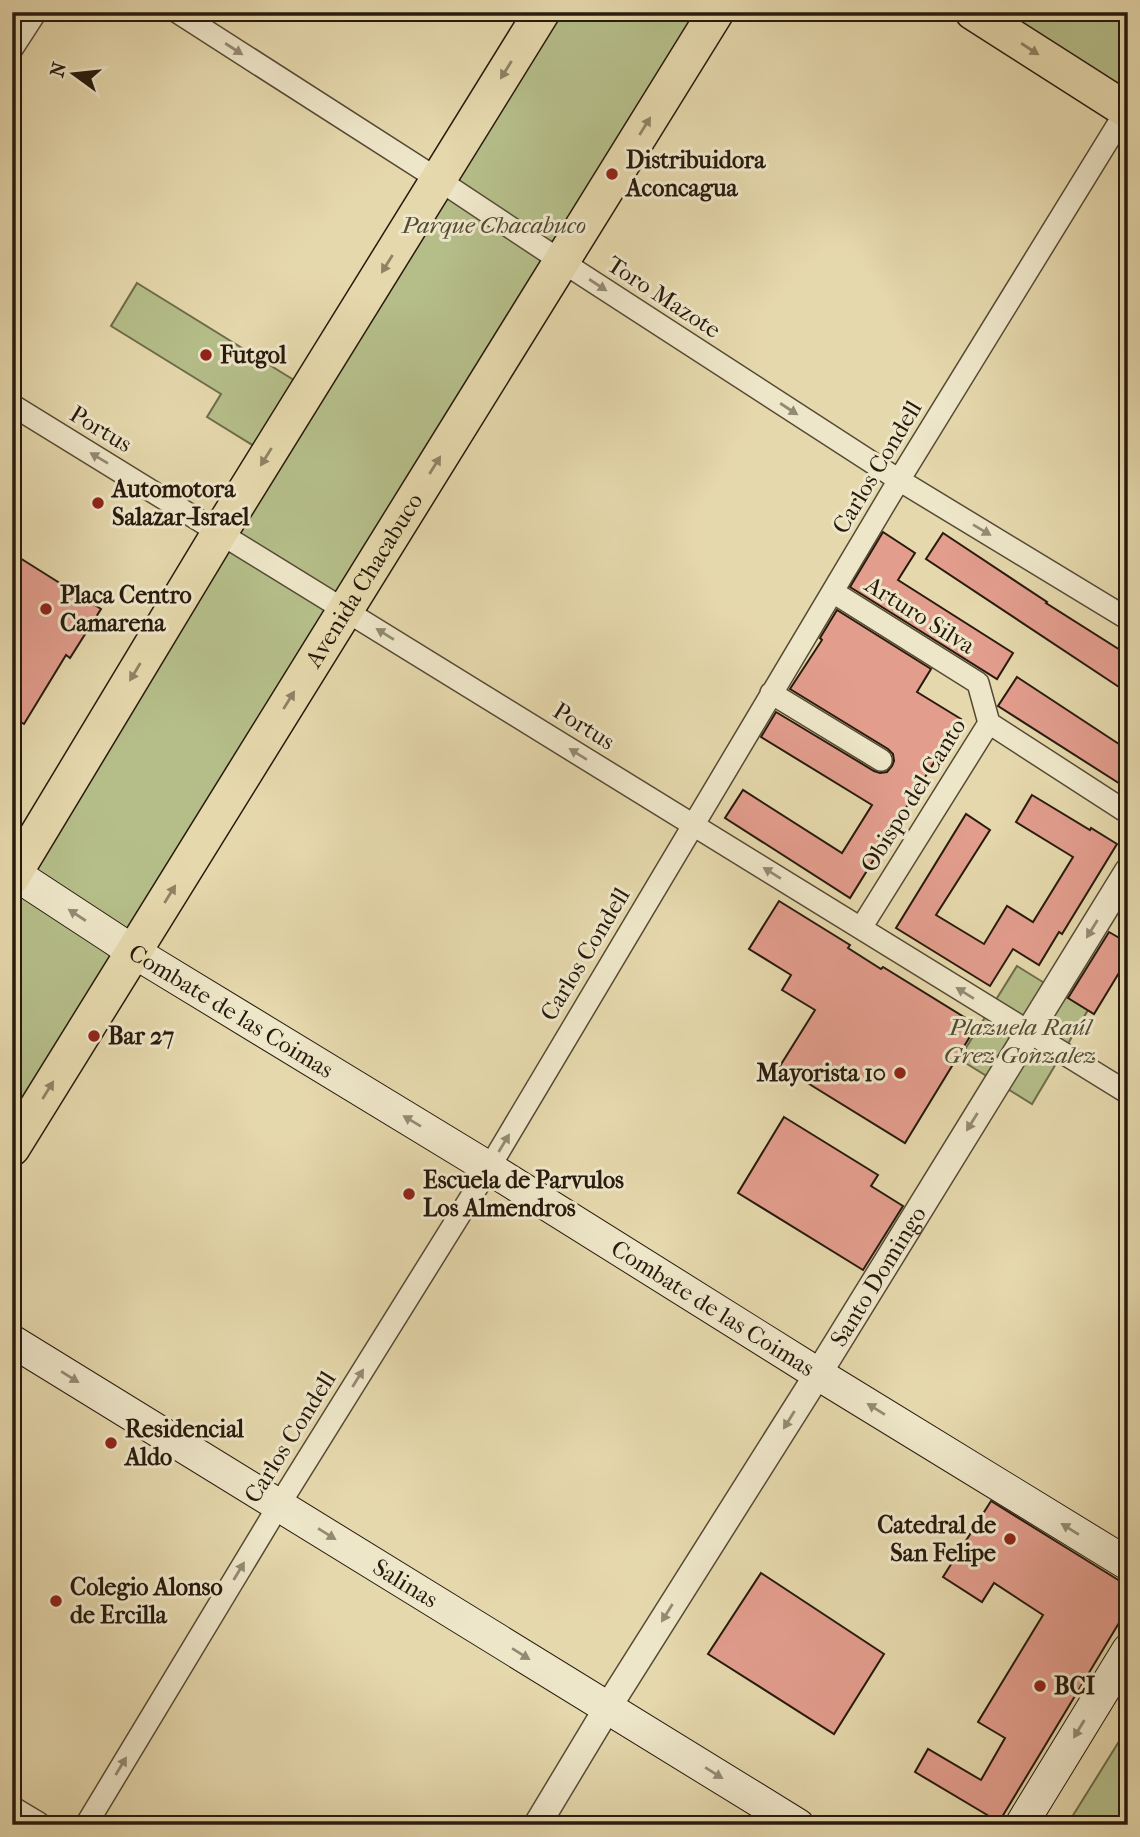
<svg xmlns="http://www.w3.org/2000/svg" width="1140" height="1837" font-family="'IM FELL French Canon',serif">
<rect width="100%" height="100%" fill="#e5d8ac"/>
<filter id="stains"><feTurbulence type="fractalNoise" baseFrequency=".00286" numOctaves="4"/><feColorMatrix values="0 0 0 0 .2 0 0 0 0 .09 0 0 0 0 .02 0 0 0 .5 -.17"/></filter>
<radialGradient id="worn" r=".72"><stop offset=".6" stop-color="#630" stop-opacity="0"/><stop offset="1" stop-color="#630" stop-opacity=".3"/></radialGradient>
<path fill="#b5be89" stroke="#6e6c4b" stroke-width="2" d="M 555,12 L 702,12 L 12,1117 L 12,904 L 176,629 Z
M 1002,12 L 1128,12 L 1128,94 Z
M 137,283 L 302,385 L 262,451 L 207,417 L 221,394 L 111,326 Z
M 1017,966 L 1088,1010 L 1032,1104 L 959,1059 Z
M 1128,1727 L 1128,1825 L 1067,1825 Z"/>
<path fill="#e39d8d" stroke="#271a0d" stroke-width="2" d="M 883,532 L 915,553 L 898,580 L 1013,653 L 997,679 L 850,587 Z
M 943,533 L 1047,602 L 1046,603 L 1128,655 L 1128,693 L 926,559 Z
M 12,553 L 101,609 L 70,658 L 66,655 L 24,724 L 12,717 Z
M 837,610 L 931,669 L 917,692 L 961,719 L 850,898 L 725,818 L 743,790 L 842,853 L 872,805 L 761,737 L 776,712 L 874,771 L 880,773 L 887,772 L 892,766 L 894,761 L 893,754 L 888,749 L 790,689 L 822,640 L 820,638 Z
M 1017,677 L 1128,750 L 1128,789 L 998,706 Z
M 1032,795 L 1090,830 L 1091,828 L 1117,844 L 1062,934 L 1059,932 L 1039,965 L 1013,949 L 990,986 L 896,928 L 966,814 L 990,830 L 936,915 L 984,944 L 1007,906 L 1033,922 L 1073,857 L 1016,822 Z
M 779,901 L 850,945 L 848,948 L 881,969 L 883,967 L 977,1025 L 905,1143 L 780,1066 L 815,1010 L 782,990 L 791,975 L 749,949 Z
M 1109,932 L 1128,943 L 1128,958 L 1094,1014 L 1068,998 Z
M 784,1117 L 878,1175 L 871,1186 L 903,1206 L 863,1270 L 738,1193 Z
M 991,1501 L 1128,1586 L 1128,1608 L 999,1822 L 915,1772 L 928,1749 L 981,1780 L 1005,1738 L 978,1722 L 1043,1615 L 994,1583 L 982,1602 L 943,1577 Z
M 761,1573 L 884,1654 L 834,1734 L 708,1654 Z"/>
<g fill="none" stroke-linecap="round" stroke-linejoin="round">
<g stroke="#564a35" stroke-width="24">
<path id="minor" d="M 177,12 L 439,180 L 561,261 L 899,480 L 1128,619
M 12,49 L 36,12
M 12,405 L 1128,1093
M 833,592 L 978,683 L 989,723
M 771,693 L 881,760
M 861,928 L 989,723 L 1128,813
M 86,1825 L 279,1505 L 489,1168 L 899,480 L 1128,108"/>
</g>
<g stroke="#564a35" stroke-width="29">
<g id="tertiary">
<path d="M 12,1810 L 37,1825"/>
<path id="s1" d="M 537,1825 L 608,1707 L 818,1374 L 1128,871"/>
</g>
</g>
<g stroke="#271a0d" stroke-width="34">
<g id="secondary">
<path id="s2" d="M 15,874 L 134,952 L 489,1168 L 818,1374 L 1128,1564"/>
<path id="s3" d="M 12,1341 L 798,1825"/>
<path d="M 1021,1825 L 1128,1650"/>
</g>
</g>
<g stroke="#271a0d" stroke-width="38">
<g id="primary">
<path d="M 973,12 L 1128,111"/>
<path d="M 12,877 L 220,532 L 542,12"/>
<path id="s4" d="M 12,1148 L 716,12"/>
</g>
</g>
<use href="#minor" stroke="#eee6c9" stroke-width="21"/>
<use href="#tertiary" stroke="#eee6c9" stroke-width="26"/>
<use href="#secondary" stroke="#eee6c9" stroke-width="32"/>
<use href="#primary" stroke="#e5d8ac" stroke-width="35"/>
</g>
<defs><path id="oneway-solid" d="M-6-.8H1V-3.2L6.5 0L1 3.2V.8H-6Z" transform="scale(1.75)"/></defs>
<g fill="#948a74">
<use href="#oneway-solid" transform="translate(234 49) rotate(33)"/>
<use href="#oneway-solid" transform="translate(598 285) rotate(33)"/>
<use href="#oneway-solid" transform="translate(789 409) rotate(33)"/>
<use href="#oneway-solid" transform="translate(99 458) rotate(-149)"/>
<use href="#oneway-solid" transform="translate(982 530) rotate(31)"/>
<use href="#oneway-solid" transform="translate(385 634) rotate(-148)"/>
<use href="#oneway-solid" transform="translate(578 754) rotate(-148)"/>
<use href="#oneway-solid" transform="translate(772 873) rotate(-148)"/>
<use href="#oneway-solid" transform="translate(77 915) rotate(-147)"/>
<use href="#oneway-solid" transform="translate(1092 929) rotate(122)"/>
<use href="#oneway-solid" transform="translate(965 993) rotate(-148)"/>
<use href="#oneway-solid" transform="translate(412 1121) rotate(-149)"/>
<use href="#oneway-solid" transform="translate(972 1122) rotate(122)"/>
<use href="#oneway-solid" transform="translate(504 1143) rotate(-59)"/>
<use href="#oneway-solid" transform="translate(70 1377) rotate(32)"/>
<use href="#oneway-solid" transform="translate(358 1378) rotate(-58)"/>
<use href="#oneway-solid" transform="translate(876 1409) rotate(-148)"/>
<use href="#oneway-solid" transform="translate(789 1420) rotate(122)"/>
<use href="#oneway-solid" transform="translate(1070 1529) rotate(-148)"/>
<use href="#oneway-solid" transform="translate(327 1534) rotate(32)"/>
<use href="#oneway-solid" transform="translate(239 1571) rotate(-59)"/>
<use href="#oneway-solid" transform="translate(667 1613) rotate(122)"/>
<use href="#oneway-solid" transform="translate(521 1654) rotate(32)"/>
<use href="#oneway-solid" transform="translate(1079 1729) rotate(121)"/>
<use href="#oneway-solid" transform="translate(121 1766) rotate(-59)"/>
<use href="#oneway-solid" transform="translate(714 1773) rotate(32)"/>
</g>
<g fill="#908264">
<use href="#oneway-solid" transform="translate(1030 49) rotate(33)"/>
<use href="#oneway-solid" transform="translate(506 70) rotate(122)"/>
<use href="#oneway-solid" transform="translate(645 126) rotate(-58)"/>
<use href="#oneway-solid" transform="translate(387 264) rotate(122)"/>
<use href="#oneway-solid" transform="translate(266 457) rotate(122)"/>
<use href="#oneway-solid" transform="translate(435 465) rotate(-58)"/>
<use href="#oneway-solid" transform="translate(135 672) rotate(121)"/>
<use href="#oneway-solid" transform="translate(289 700) rotate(-58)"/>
<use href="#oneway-solid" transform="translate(170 894) rotate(-58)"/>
<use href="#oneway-solid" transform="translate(48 1090) rotate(-58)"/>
</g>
<g fill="#8f2418" stroke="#eee6c9" stroke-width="2.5">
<circle cx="612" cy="174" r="7"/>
<circle cx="206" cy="355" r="7"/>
<circle cx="98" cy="503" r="7"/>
<circle cx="46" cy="609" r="7"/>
<circle cx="94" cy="1036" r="7"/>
<circle cx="900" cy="1073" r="7"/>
<circle cx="409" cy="1194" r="7"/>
<circle cx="111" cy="1443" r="7"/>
<circle cx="1010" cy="1539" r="7"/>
<circle cx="56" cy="1601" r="7"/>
<circle cx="1040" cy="1686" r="7"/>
</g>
<g text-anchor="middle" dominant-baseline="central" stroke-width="6" stroke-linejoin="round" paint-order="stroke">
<g font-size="24" font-weight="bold" fill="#271a0d" stroke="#eee6c9" text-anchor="start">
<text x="626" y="160">Distribuidora<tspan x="626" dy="28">Aconcagua</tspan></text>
<text x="220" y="355">Futgol</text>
<text x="112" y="489">Automotora<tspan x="112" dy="28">Salazar-Israel</tspan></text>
<text x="60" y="595">Placa Centro<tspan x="60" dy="28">Camarena</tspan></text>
<text x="108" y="1036">Bar 27</text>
<text x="886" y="1073" text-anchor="end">Mayorista 10</text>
<text x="423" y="1180">Escuela de Parvulos<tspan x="423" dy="28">Los Almendros</tspan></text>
<text x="125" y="1429">Residencial<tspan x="125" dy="28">Aldo</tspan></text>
<text x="996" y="1525" text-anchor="end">Catedral de<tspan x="996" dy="28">San Felipe</tspan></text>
<text x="70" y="1587">Colegio Alonso<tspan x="70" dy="28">de Ercilla</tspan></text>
<text x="1054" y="1686">BCI</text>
</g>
<g font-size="24" font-style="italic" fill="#524b32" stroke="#eee6c9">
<text x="494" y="225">Parque Chacabuco</text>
<text x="1020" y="1027">Plazuela Raúl<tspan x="1020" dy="28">Grez Gonzalez</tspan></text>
</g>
<g font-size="24" fill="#271a0d" stroke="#eee6c9">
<text transform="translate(664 297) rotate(33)">Toro Mazote</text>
<text transform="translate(101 429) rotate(31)">Portus</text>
<text transform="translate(877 467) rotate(-59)">Carlos Condell</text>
<text stroke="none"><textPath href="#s4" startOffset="668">Avenida Chacabuco</textPath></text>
<text transform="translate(920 615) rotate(32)">Arturo Silva</text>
<text transform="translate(584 726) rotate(32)">Portus</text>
<text transform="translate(913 795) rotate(-58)">Obispo del Canto</text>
<text transform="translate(585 954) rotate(-59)">Carlos Condell</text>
<text stroke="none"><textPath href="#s2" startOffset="256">Combate de las Coimas</textPath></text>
<text stroke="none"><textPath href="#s1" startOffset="646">Santo Domingo</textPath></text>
<text stroke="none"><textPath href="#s2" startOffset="822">Combate de las Coimas</textPath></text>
<text transform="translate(290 1437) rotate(-58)">Carlos Condell</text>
<text stroke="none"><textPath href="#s3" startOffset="462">Salinas</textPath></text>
</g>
</g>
<rect width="1140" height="1837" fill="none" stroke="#e5d8ac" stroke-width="42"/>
<rect x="14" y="14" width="1112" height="1809" fill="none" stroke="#271a0d" stroke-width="3.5"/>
<rect x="21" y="21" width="1098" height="1795" fill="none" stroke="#271a0d" stroke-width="2"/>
<g transform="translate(74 74) rotate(285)" stroke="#eee6c9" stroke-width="5" paint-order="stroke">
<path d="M0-5L12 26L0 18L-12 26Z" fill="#271a0d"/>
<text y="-10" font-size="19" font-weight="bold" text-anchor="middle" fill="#271a0d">N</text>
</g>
<rect width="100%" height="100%" filter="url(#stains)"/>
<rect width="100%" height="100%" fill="url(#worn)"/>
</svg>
